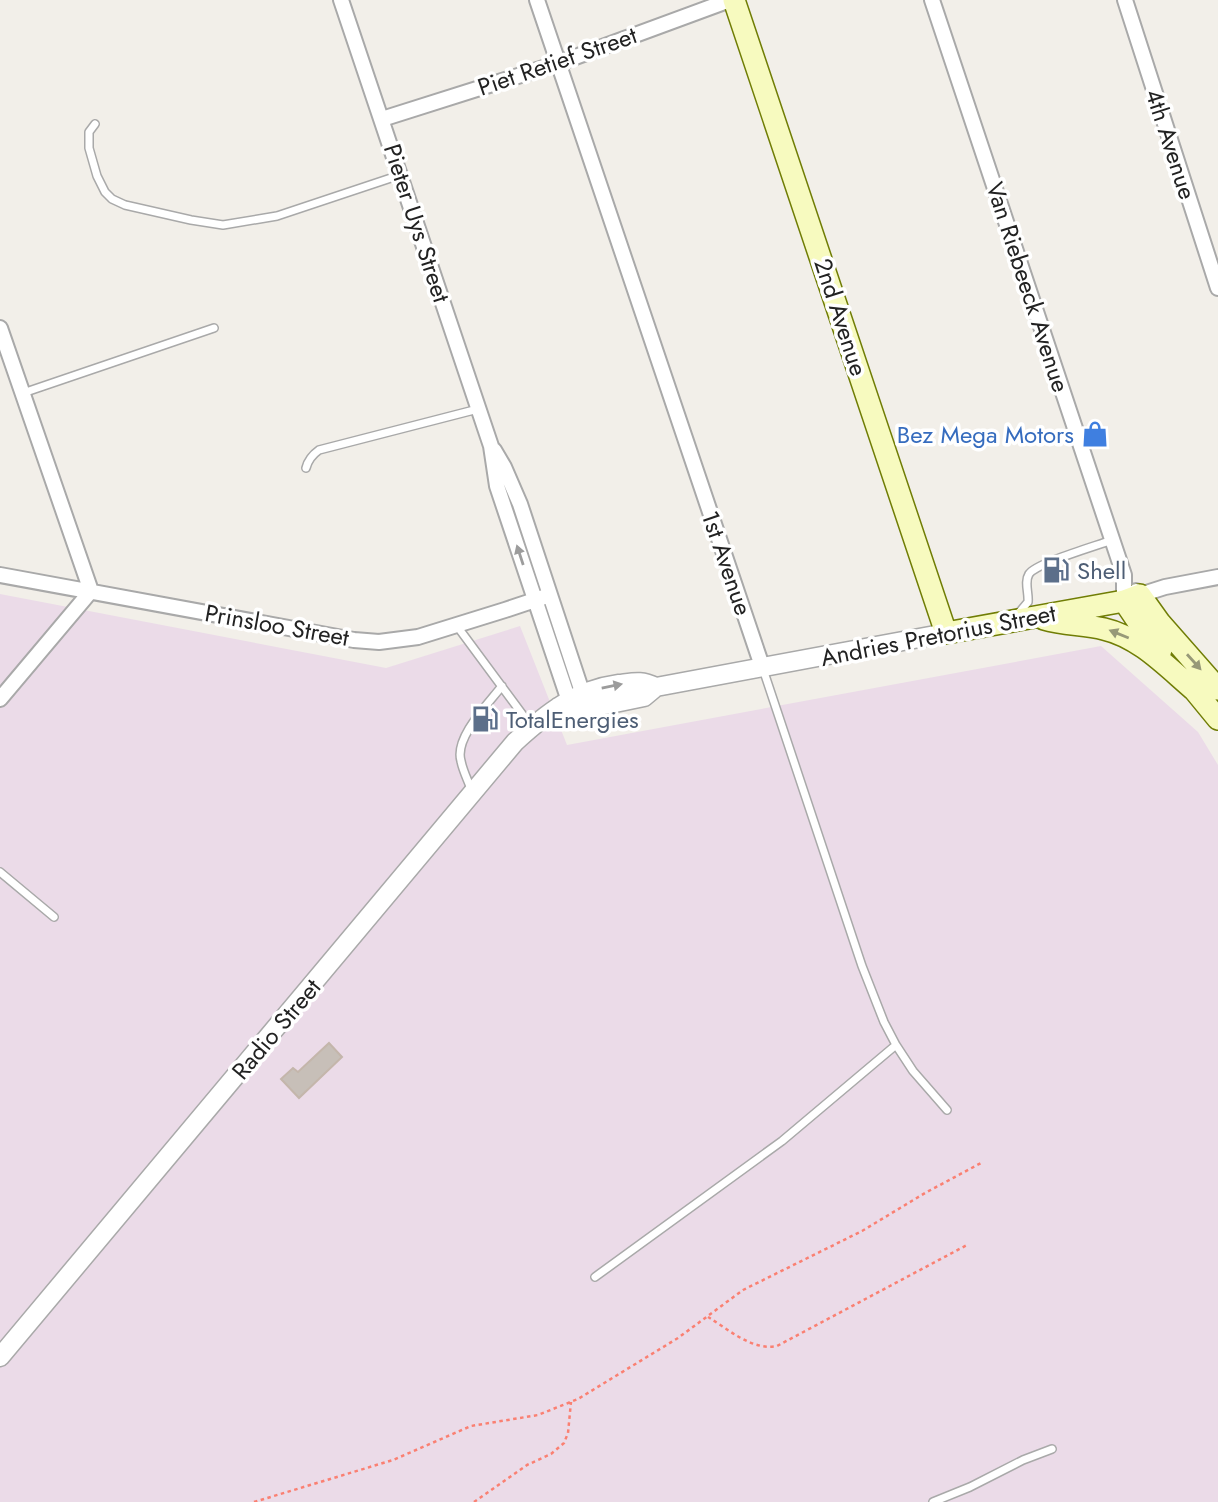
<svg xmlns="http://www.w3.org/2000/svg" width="1218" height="1502" font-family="Jost,sans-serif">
<rect width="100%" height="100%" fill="#f2efe9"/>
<path fill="#ebdbe8" d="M 0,594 L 386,668 L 520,626 L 567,745 L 1101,646 L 1198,732 L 1218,765 L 1218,1502 L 0,1502 Z"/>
<path fill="#c7bfb8" stroke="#c4b6ab" stroke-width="2" d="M 329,1043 L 342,1057 L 299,1098 L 281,1079 L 293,1068 L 298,1072 Z"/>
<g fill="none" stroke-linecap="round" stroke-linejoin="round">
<g stroke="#a9a9a9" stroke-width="10">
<path id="service" d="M 95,124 L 89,132 L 89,148 L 97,176 L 105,192 L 112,199 L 125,205 L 191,220 L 223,225 L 277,216 L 400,175
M 23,393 L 214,328
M 306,468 C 308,460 312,455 319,450 L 478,409
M 1017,615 L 1028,602 C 1029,593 1024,582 1029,574 C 1036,563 1096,546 1112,540
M 457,626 L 531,726
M 763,669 L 862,966 L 884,1022 L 896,1045 L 913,1071 L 947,1110
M 472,792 C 469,782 463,772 461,761 C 454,738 488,704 502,686
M 0,872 L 54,917
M 595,1277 L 782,1141 L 896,1045
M 933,1502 L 970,1487 L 1023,1460 L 1052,1449"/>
</g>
<g stroke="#a9a9a9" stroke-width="18">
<path id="minor" d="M 341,0 L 491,446 L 497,486 L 572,710
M 537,0 L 763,669
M 932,0 L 1124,575 L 1124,601
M 1125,0 L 1218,288
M 382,119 L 559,63 L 730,0
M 0,328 L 91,591 L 0,699
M 494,450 L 504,467 L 520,504 L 586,704
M 0,575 L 354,640 L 379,642 L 418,637 L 505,610 L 550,595
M 1136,591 L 1140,595 L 1165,587 L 1218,577"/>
</g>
<g stroke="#a9a9a9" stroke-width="21">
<path id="tertiary" d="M 558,707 L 573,711 L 620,702 L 644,697 L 656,687 L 946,633
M 0,1357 L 515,742 C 547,713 575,690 619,684 C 635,682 641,680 656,687"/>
</g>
<g stroke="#707d05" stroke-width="24">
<path id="secondary" d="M 734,0 L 946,633 L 1124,601 L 1140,595 L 1160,623 L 1218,689
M 1124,601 L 1143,629 L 1161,650
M 1044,619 C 1064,625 1084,624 1104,629 C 1139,637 1166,666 1193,689
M 1186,680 L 1218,719"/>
</g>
<path stroke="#fa8072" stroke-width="2.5" stroke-dasharray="3.5 3.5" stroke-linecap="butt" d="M 708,1317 C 728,1329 752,1351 777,1346 L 967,1245
M 254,1502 L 393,1460 L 471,1426 L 538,1415 L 578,1399 L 678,1338 L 743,1290 L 862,1231 L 925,1193 L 981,1163
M 474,1502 L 527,1465 L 551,1454 L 564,1443 L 568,1433 L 571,1402"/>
<use href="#service" stroke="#fff" stroke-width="7"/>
<use href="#minor" stroke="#fff" stroke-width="14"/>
<use href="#tertiary" stroke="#fff" stroke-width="18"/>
<use href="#secondary" stroke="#f7fabf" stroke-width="21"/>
</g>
<defs><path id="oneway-solid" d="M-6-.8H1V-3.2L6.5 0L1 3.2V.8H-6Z" transform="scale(1.75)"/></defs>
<g fill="#9c9c9c">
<use href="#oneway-solid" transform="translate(520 555) rotate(-108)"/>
<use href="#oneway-solid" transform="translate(612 686) rotate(-11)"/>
</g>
<g fill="#979978">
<use href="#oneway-solid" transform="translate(1119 634) rotate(-158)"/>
<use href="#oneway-solid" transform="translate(1194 662) rotate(48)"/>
</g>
<defs>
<g id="shop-bare" transform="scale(2.1)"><path d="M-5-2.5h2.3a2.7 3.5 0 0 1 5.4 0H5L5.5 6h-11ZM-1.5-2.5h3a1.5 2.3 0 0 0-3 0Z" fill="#3f7fe0" stroke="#fff" stroke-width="2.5" paint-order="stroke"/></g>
<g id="fuel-bare" transform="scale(2.1)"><path d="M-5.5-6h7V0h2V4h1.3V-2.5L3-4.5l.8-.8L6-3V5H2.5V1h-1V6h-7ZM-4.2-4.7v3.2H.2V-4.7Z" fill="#5c6f8a" stroke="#fff" stroke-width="2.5" paint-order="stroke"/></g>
</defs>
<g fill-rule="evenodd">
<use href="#shop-bare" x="1095" y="434"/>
<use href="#fuel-bare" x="1056" y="570"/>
<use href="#fuel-bare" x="485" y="719"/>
</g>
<g text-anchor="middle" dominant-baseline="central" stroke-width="7" stroke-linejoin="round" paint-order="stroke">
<g font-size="24" fill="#222" stroke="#fff">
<text transform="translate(557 61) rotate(-19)">Piet Retief Street</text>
<text transform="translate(1171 144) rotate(72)">4th Avenue</text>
<text transform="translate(417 223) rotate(72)">Pieter Uys Street</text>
<text transform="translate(1028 287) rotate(72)">Van Riebeeck Avenue</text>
<text transform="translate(841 317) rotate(72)">2nd Avenue</text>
<text transform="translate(727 563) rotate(71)">1st Avenue</text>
<text transform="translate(277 625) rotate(10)">Prinsloo Street</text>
<text transform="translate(938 635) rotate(-11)">Andries Pretorius Street</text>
<text transform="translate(276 1029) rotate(-50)">Radio Street</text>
</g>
<g font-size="24" fill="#366cbe" stroke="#fff" text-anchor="end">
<text x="1074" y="434">Bez Mega Motors</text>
</g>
<g font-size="24" fill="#4e5e75" stroke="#fff" text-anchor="start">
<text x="1077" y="570">Shell</text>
<text x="506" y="719">TotalEnergies</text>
</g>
</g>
</svg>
